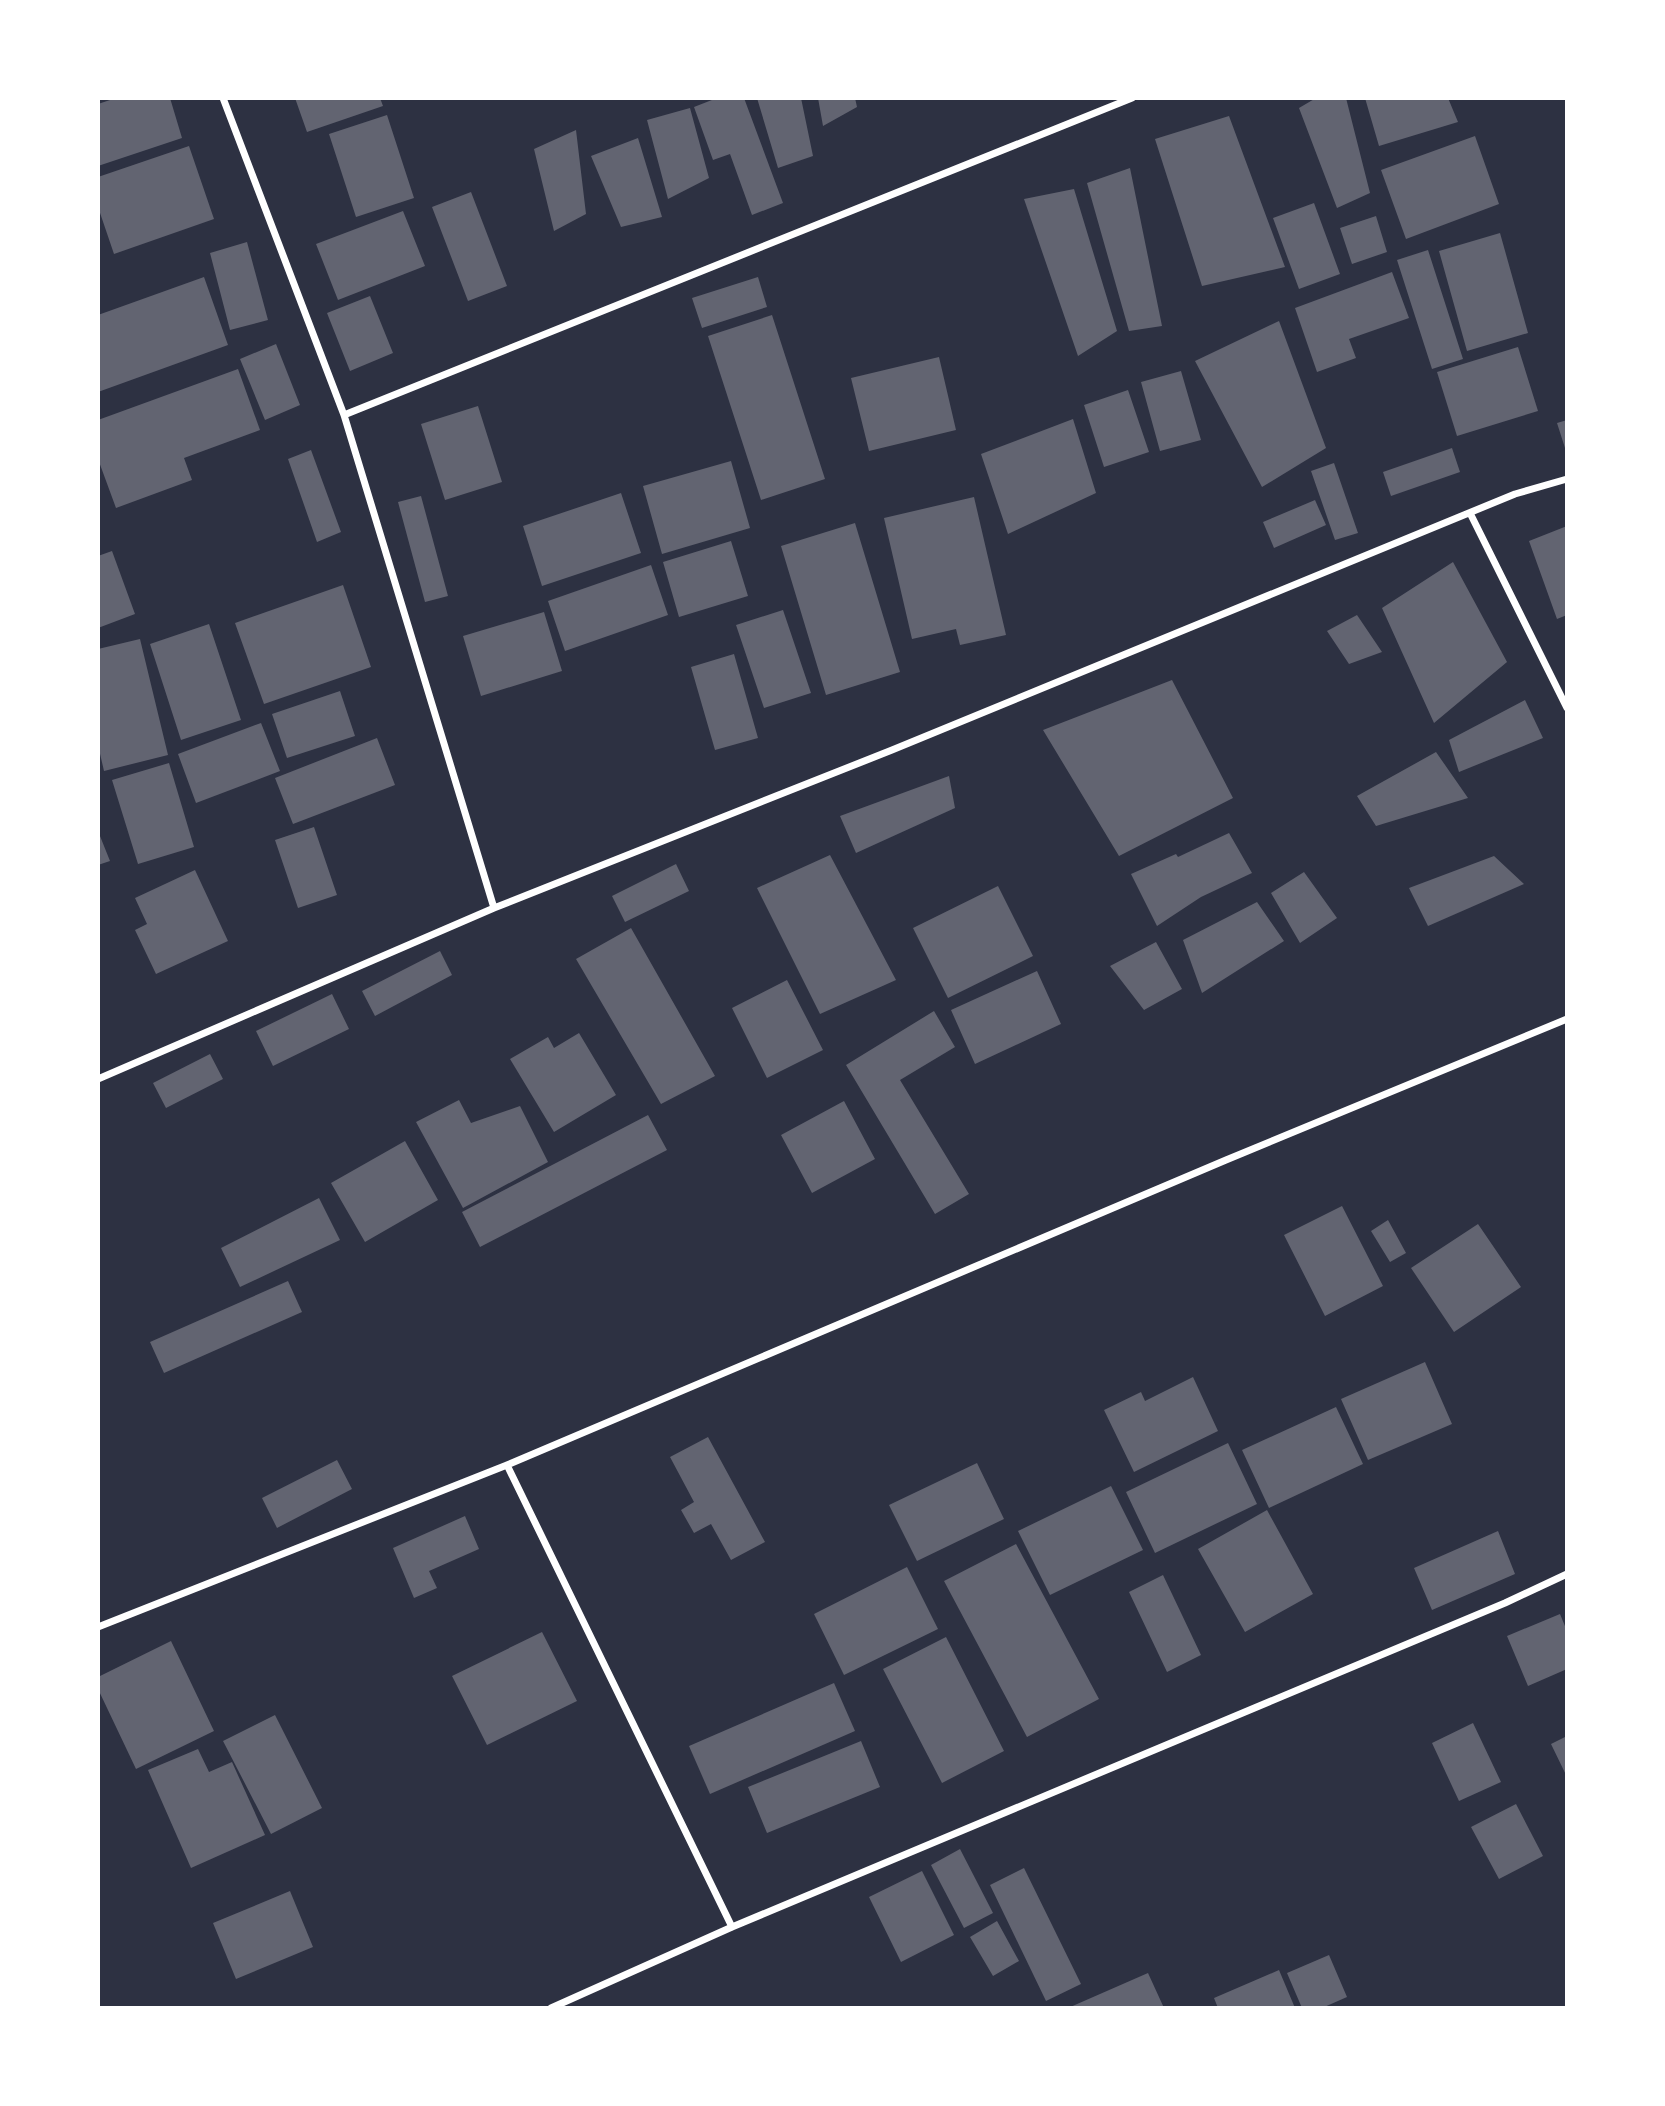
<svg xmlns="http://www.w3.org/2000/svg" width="1665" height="2106" font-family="Jost,sans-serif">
<rect width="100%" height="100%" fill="#2d3142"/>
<path fill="#626471" d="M 116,98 L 170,98 L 182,138 L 98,166 L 98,104 Z
M 295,98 L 380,98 L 383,106 L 307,132 Z
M 717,98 L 744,98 L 783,203 L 752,215 L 730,154 L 713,160 L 694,107 Z
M 757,98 L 801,98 L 813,156 L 778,168 Z
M 818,98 L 855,98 L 857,107 L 823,126 Z
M 1316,98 L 1346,98 L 1370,193 L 1337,208 L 1299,108 Z
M 1365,98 L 1448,98 L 1458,122 L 1379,146 Z
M 690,108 L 709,178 L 668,199 L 647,120 Z
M 387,115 L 414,198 L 356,217 L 329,134 Z
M 1229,116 L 1285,267 L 1202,286 L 1155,139 Z
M 576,130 L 586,214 L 554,231 L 534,149 Z
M 1475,136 L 1499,204 L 1406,239 L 1381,170 Z
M 638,138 L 662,217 L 621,227 L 591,156 Z
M 189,146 L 214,219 L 114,254 L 98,207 L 98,177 Z
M 1130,168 L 1162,326 L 1129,331 L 1087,183 Z
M 1074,189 L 1117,331 L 1078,356 L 1024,199 Z
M 471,192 L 507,286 L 468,301 L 432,207 Z
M 1314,203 L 1340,274 L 1299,289 L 1273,218 Z
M 403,211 L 425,266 L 338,300 L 316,244 Z
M 1376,216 L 1387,252 L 1352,264 L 1340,228 Z
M 1500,233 L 1528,333 L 1467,351 L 1439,251 Z
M 247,242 L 268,320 L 230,330 L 210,253 Z
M 1428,250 L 1463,359 L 1432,369 L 1397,260 Z
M 1392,272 L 1409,318 L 1349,339 L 1356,358 L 1317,372 L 1295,308 Z
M 204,277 L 228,345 L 98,392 L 98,315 Z
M 758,277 L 767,307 L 702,328 L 692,298 Z
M 370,296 L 393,353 L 350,371 L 327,313 Z
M 772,315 L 825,479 L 761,500 L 708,336 Z
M 1279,321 L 1326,448 L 1262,487 L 1195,361 Z
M 276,344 L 300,405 L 265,420 L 240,359 Z
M 1518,347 L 1538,411 L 1457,436 L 1437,372 Z
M 939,357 L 956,430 L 869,451 L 851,378 Z
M 238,369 L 260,430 L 184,458 L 192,480 L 116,508 L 98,459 L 98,420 Z
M 1181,371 L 1201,440 L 1160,451 L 1141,382 Z
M 1128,390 L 1149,452 L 1104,467 L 1084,405 Z
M 478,406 L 502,482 L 445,500 L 421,424 Z
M 1073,419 L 1096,493 L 1008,534 L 981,454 Z
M 1567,420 L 1567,448 L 1565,448 L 1557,423 Z
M 1452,448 L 1460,472 L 1391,496 L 1383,472 Z
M 311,450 L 341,532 L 317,542 L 288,459 Z
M 731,461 L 750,528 L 662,554 L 643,486 Z
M 1334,463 L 1358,533 L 1335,540 L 1311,471 Z
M 621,493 L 641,553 L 542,586 L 523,526 Z
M 421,496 L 448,596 L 425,602 L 398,502 Z
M 974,497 L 1006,635 L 960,645 L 956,629 L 912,639 L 884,518 Z
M 1315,500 L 1326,525 L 1274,548 L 1263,522 Z
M 855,523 L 900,672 L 826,695 L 781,546 Z
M 1567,526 L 1567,615 L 1557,619 L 1529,541 Z
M 731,541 L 748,596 L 679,617 L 663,562 Z
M 112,551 L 135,614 L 98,628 L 98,556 Z
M 1453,562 L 1507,662 L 1434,723 L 1382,608 Z
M 651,565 L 668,615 L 565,651 L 548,601 Z
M 343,585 L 371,667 L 264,704 L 235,623 Z
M 783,610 L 811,693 L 764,708 L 736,625 Z
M 544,612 L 562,671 L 481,696 L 463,636 Z
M 1357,615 L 1382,652 L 1349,664 L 1327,631 Z
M 209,624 L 241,720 L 181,740 L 150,644 Z
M 140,639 L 168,755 L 104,771 L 98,745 L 98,649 Z
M 734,654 L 758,738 L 715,750 L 691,667 Z
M 1172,680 L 1233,798 L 1119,856 L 1043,730 Z
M 340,691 L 355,736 L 287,758 L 272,714 Z
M 1525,700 L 1543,738 L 1459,772 L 1449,740 Z
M 261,723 L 280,771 L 196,803 L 178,754 Z
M 377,738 L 395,785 L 293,824 L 275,778 Z
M 1436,752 L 1468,798 L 1376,826 L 1357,796 Z
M 169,763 L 194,847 L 138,864 L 112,780 Z
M 949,776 L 955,808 L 856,853 L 840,816 Z
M 314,827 L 337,895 L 298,908 L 275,840 Z
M 98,831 L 110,861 L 98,865 Z
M 1229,833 L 1252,873 L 1201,897 L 1157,926 L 1131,874 L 1176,854 L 1178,857 Z
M 830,855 L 896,980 L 820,1014 L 757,888 Z
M 1494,856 L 1524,884 L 1428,926 L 1409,888 Z
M 676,864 L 689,891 L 625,922 L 612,896 Z
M 195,870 L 228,941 L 156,974 L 135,930 L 147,924 L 135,898 Z
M 1304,872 L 1337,918 L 1300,943 L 1271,893 Z
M 998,886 L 1033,956 L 948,998 L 913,928 Z
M 1257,902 L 1284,941 L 1202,993 L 1183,940 Z
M 631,928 L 715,1076 L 661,1104 L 576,959 Z
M 1156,942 L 1182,989 L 1144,1010 L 1110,966 Z
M 440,951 L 452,975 L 375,1016 L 362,991 Z
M 1037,971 L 1061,1024 L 975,1064 L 951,1010 Z
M 787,980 L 823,1050 L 767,1078 L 732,1008 Z
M 332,994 L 349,1029 L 273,1066 L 256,1031 Z
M 934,1011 L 955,1047 L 900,1080 L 969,1194 L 935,1214 L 846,1065 Z
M 579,1033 L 616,1095 L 554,1132 L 510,1059 L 548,1037 L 554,1048 Z
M 210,1054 L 223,1079 L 166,1108 L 153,1083 Z
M 459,1100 L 471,1123 L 520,1106 L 548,1162 L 463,1208 L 416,1122 Z
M 844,1101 L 875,1159 L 812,1193 L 781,1135 Z
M 648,1115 L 667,1150 L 480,1247 L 462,1212 Z
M 405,1141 L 438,1200 L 365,1242 L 331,1183 Z
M 319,1198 L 340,1240 L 240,1287 L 221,1248 Z
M 1342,1206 L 1383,1286 L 1325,1316 L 1284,1235 Z
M 1388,1220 L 1406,1253 L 1390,1262 L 1371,1231 Z
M 1478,1224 L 1521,1287 L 1454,1332 L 1411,1268 Z
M 288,1281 L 302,1312 L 164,1373 L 150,1342 Z
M 1425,1362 L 1452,1424 L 1368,1460 L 1341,1399 Z
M 1193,1377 L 1218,1431 L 1134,1472 L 1104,1410 L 1141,1392 L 1145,1401 Z
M 1336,1407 L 1363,1464 L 1269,1508 L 1242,1450 Z
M 708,1437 L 765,1542 L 731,1560 L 711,1524 L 694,1533 L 681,1510 L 694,1502 L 670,1457 Z
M 1228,1443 L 1257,1504 L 1155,1553 L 1126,1492 Z
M 337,1460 L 352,1489 L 277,1528 L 262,1498 Z
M 977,1463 L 1004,1519 L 917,1561 L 889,1505 Z
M 1111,1486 L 1143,1550 L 1050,1595 L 1018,1531 Z
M 1267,1510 L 1313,1594 L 1245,1632 L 1198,1549 Z
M 465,1516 L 479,1549 L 429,1571 L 437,1588 L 414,1598 L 393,1548 Z
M 1498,1531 L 1515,1574 L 1432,1610 L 1414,1568 Z
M 1016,1544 L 1099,1699 L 1027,1737 L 944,1581 Z
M 907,1567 L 938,1629 L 844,1675 L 814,1614 Z
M 1163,1575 L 1201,1655 L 1167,1672 L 1129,1592 Z
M 1560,1614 L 1567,1631 L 1567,1669 L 1528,1686 L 1507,1636 Z
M 542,1632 L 577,1701 L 487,1745 L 452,1676 Z
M 946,1637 L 1004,1751 L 942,1783 L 883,1669 Z
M 171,1641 L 214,1731 L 136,1769 L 98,1689 L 98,1677 Z
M 834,1683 L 855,1731 L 710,1794 L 689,1746 Z
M 275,1715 L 322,1808 L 271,1834 L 223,1741 Z
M 1473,1723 L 1501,1782 L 1459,1801 L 1432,1743 Z
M 1567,1736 L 1567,1777 L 1551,1744 Z
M 861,1741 L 880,1787 L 767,1833 L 748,1787 Z
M 198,1749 L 209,1772 L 232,1762 L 265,1835 L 191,1868 L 148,1770 Z
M 1516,1804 L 1543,1856 L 1499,1879 L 1471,1827 Z
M 960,1849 L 993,1913 L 964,1928 L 931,1865 Z
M 1024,1868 L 1081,1984 L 1046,2001 L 990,1885 Z
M 922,1871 L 954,1935 L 901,1962 L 869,1897 Z
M 290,1891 L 313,1947 L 236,1979 L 213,1923 Z
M 997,1921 L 1019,1961 L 993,1976 L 970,1937 Z
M 1329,1955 L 1347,1997 L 1322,2008 L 1302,2008 L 1287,1973 Z
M 1279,1970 L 1295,2008 L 1218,2008 L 1214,1998 Z
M 1148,1973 L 1164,2008 L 1068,2008 Z"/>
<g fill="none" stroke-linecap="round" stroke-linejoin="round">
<path stroke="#fff" stroke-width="7" d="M 223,98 L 344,415 L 494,908
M 344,415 L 1132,98
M 1470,513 L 1567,708
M 98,1079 L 494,908 L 892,750 L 1515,494 L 1567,479
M 507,1465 L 732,1927
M 98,1627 L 507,1465 L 1226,1160 L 1567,1019
M 551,2008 L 732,1927 L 1505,1603 L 1567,1574"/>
</g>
<rect width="1665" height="2106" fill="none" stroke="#ffffff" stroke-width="200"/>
</svg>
